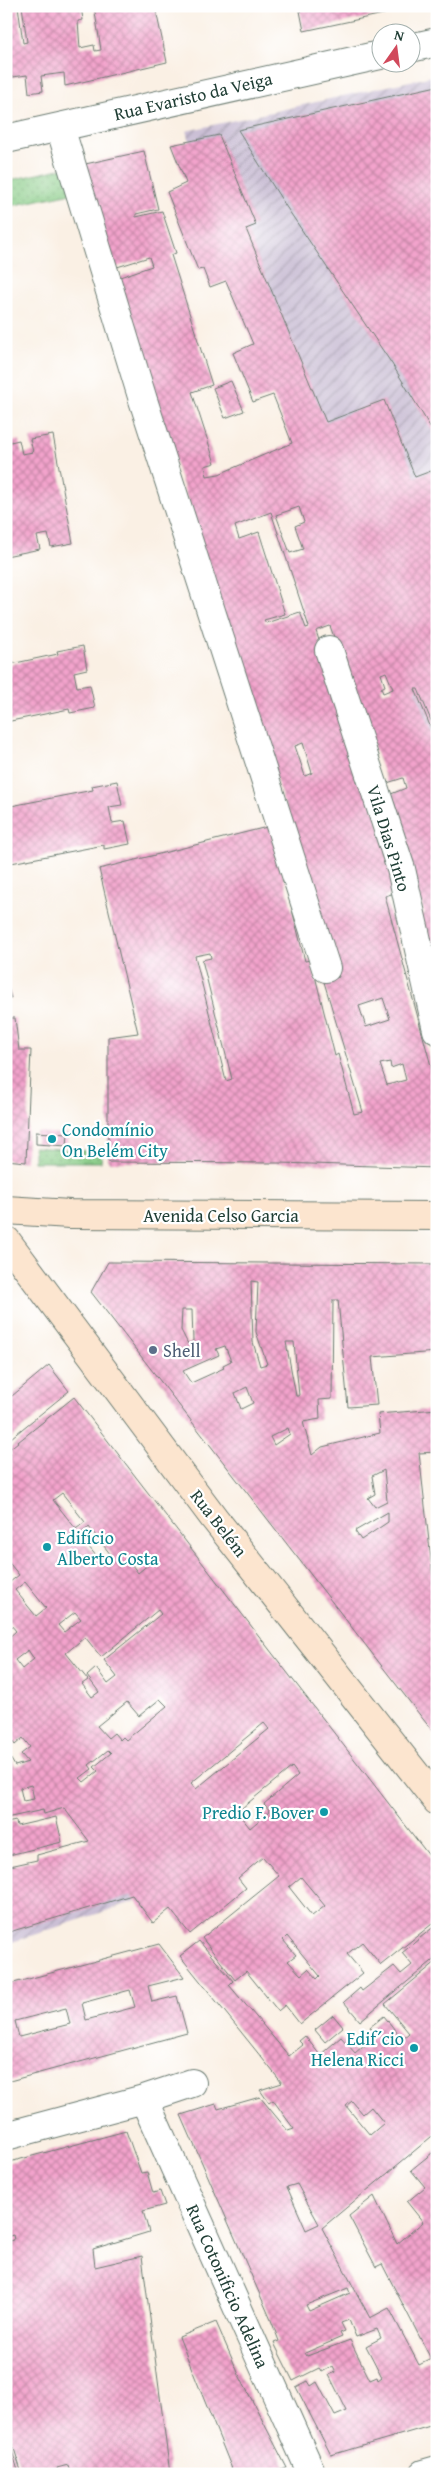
<svg xmlns="http://www.w3.org/2000/svg" width="443" height="2480" font-family="'Gentium Book Plus',serif">
<defs>
<pattern id="industrial-furrows" width="10" height="10" patternUnits="userSpaceOnUse" patternTransform="scale(1.25)"><rect width="10" height="10" fill="#cbbfd5"/><path d="M-1 1l2-2M0 10L10 0M9 11l2-2" fill="none" stroke="#a49cae"/></pattern>
<pattern id="park-dots" width="8" height="8" patternUnits="userSpaceOnUse" patternTransform="scale(1.25)"><rect width="8" height="8" fill="#87cb85"/><path d="M2 2h.1M6 6h.1" fill="none" stroke="#6ea66e" stroke-width="1.8" stroke-linecap="round"/></pattern>
<pattern id="building-cross-hatch" width="8" height="8" patternUnits="userSpaceOnUse" patternTransform="scale(1.25)"><rect width="8" height="8" fill="#f3a3cc"/><path d="M0 0l8 8M0 8l8-8" fill="none" stroke="#c486a6"/></pattern>
</defs>
<rect width="100%" height="100%" fill="#fff"/>
<filter id="ink" filterUnits="userSpaceOnUse"><feTurbulence type="fractalNoise" baseFrequency=".02" numOctaves="2"/><feDisplacementMap in="SourceGraphic" scale="10" xChannelSelector="R" yChannelSelector="G"/><feConvolveMatrix kernelMatrix="1 2 1 2 8 2 1 2 1" color-interpolation-filters="sRGB"/></filter>
<filter id="wash" filterUnits="userSpaceOnUse"><feTurbulence type="fractalNoise" baseFrequency=".0096" numOctaves="4" result="noise"/><feDisplacementMap in="SourceGraphic" scale="20" xChannelSelector="R" yChannelSelector="G"/><feGaussianBlur stdDeviation="1.12" result="paint"/><feColorMatrix in="noise" values="0 0 0 0 0 0 0 0 0 0 0 0 0 0 0 0 0 1.4 0 .05"/><feComposite in="paint" operator="in"/></filter>
<g filter="url(#wash)">
<rect width="100%" height="100%" fill="#faf0e4"/>
<path fill="url(#industrial-furrows)" d="M 437,75 L 437,766 L 186,131 Z
M 102,1856 L 136,1901 L 6,1944 L 6,1881 Z"/>
<path fill="url(#park-dots)" stroke="#53845c" d="M 64,168 L 72,193 L 6,207 L 6,181 Z
M 34,1147 L 102,1152 L 101,1162 L 34,1162 Z"/>
<g id="blocks">
<path fill="url(#building-cross-hatch)" fill-rule="evenodd" d="M 6,6 L 18,6 L 23,43 L 27,42 L 22,6 L 81,6 L 83,20 L 78,21 L 80,48 L 94,45 L 95,51 L 101,50 L 94,6 L 155,6 L 167,62 L 65,86 L 64,73 L 41,76 L 43,91 L 29,93 L 27,75 L 6,78 Z
M 299,6 L 416,6 L 416,7 L 304,31 Z
M 437,86 L 437,438 L 392,364 L 285,205 L 238,130 Z
M 219,135 L 256,225 L 246,229 L 326,422 L 384,400 L 415,477 L 431,471 L 437,483 L 437,524 L 435,525 L 437,530 L 437,735 L 418,689 L 415,689 L 437,743 L 437,1016 L 418,915 L 425,914 L 388,811 L 396,808 L 391,794 L 406,788 L 403,778 L 387,783 L 330,626 L 316,631 L 401,891 L 385,896 L 437,1088 L 437,1168 L 280,1163 L 108,1162 L 108,1037 L 138,1033 L 99,869 L 271,826 L 305,961 L 311,960 L 335,1056 L 338,1054 L 354,1114 L 363,1112 L 324,982 L 339,977 L 117,278 L 152,266 L 149,257 L 114,268 L 81,165 L 144,151 L 158,209 L 136,214 L 136,217 L 162,211 L 176,253 L 171,255 L 212,385 L 192,392 L 215,463 L 205,466 L 207,476 L 219,474 L 292,443 L 273,395 L 253,402 L 233,353 L 253,344 L 226,281 L 210,287 L 203,269 L 198,270 L 167,192 L 186,183 L 171,145 ZM 299,507 L 304,522 L 295,526 L 303,549 L 290,553 L 276,515 ZM 271,512 L 309,627 L 306,628 L 300,612 L 266,623 L 264,620 L 285,614 L 259,532 L 239,539 L 235,526 ZM 386,672 L 393,689 L 383,693 L 381,688 L 385,686 L 381,674 ZM 303,743 L 312,773 L 305,776 L 295,746 ZM 210,953 L 211,958 L 202,960 L 232,1079 L 226,1081 L 195,956 ZM 383,998 L 390,1019 L 366,1027 L 359,1006 ZM 390,1062 L 391,1068 L 402,1064 L 406,1080 L 387,1085 L 380,1064 Z
M 231,381 L 244,411 L 225,418 L 213,388 Z
M 53,435 L 73,543 L 51,547 L 48,534 L 37,536 L 40,549 L 6,556 L 6,443 L 19,440 L 22,454 L 33,452 L 30,439 Z
M 83,646 L 87,669 L 74,672 L 77,687 L 90,685 L 95,708 L 70,713 L 69,709 L 6,722 L 6,665 L 58,654 L 57,651 Z
M 117,781 L 122,805 L 109,807 L 112,823 L 125,821 L 130,844 L 104,849 L 104,845 L 6,864 L 6,807 L 93,790 L 92,786 Z
M 6,984 L 7,984 L 11,998 L 6,997 Z
M 6,1018 L 15,1018 L 19,1050 L 31,1050 L 26,1162 L 6,1160 Z
M 36,1132 L 68,1134 L 67,1146 L 36,1144 Z
M 108,1262 L 437,1264 L 437,1352 L 372,1357 L 377,1405 L 348,1407 L 338,1300 L 333,1300 L 332,1399 L 319,1400 L 320,1419 L 303,1422 L 312,1455 L 322,1447 L 380,1433 L 378,1414 L 437,1409 L 437,1452 L 419,1453 L 437,1612 L 437,1737 L 91,1292 ZM 251,1281 L 258,1282 L 256,1332 L 267,1364 L 260,1366 L 253,1342 ZM 182,1310 L 192,1310 L 193,1341 L 188,1344 L 181,1330 ZM 286,1342 L 294,1342 L 299,1396 L 296,1396 ZM 225,1346 L 231,1361 L 223,1365 L 224,1368 L 191,1383 L 183,1371 L 219,1355 L 216,1349 ZM 247,1387 L 253,1403 L 241,1409 L 235,1393 ZM 288,1428 L 290,1434 L 274,1445 L 270,1437 ZM 384,1470 L 387,1501 L 375,1507 L 368,1498 L 375,1494 L 372,1476 ZM 388,1512 L 388,1522 L 361,1540 L 355,1531 Z
M 49,1365 L 69,1391 L 6,1442 L 6,1401 Z
M 74,1397 L 437,1866 L 437,1920 L 381,1965 L 362,1942 L 347,1954 L 363,1973 L 300,2024 L 285,2005 L 278,2011 L 246,1971 L 235,1980 L 202,1938 L 279,1876 L 263,1857 L 238,1878 L 246,1888 L 190,1934 L 170,1909 L 153,1923 L 132,1895 L 6,1933 L 6,1823 L 16,1821 L 17,1826 L 56,1817 L 62,1842 L 9,1855 L 10,1866 L 37,1860 L 37,1855 L 89,1841 L 64,1808 L 44,1814 L 43,1810 L 6,1818 L 6,1751 L 15,1766 L 28,1762 L 21,1754 L 30,1747 L 23,1738 L 15,1745 L 7,1734 L 14,1727 L 6,1717 L 6,1640 L 16,1631 L 6,1619 L 6,1577 L 10,1582 L 19,1575 L 6,1559 L 6,1458 L 11,1454 L 8,1450 ZM 62,1493 L 85,1522 L 76,1529 L 53,1500 ZM 89,1527 L 111,1555 L 102,1563 L 79,1535 ZM 144,1555 L 150,1563 L 138,1573 L 132,1565 ZM 25,1582 L 46,1608 L 36,1616 L 15,1590 ZM 158,1610 L 161,1614 L 104,1660 L 117,1677 L 108,1684 L 96,1668 L 87,1676 L 99,1692 L 92,1697 L 82,1684 L 88,1680 L 66,1653 L 85,1637 L 101,1657 ZM 75,1612 L 81,1619 L 64,1632 L 58,1625 ZM 28,1650 L 34,1659 L 22,1669 L 15,1660 ZM 160,1699 L 167,1706 L 126,1740 L 123,1737 L 120,1740 L 114,1733 L 108,1738 L 97,1726 L 127,1702 L 139,1716 ZM 264,1723 L 269,1729 L 196,1789 L 191,1783 ZM 108,1750 L 111,1753 L 94,1767 L 98,1771 L 84,1782 L 80,1778 L 92,1769 L 89,1765 ZM 292,1767 L 298,1775 L 264,1804 L 270,1811 L 250,1828 L 237,1812 ZM 31,1785 L 34,1799 L 23,1801 L 20,1788 ZM 301,1877 L 325,1906 L 312,1916 L 289,1887 ZM 287,1936 L 320,1976 L 317,1979 L 308,1969 L 301,1975 L 288,1961 L 296,1955 L 283,1940 Z
M 437,1924 L 437,1957 L 360,2021 L 344,2002 L 360,1988 L 362,1991 L 394,1966 L 401,1974 L 412,1965 L 402,1953 Z
M 199,1941 L 233,1981 L 229,1985 L 289,2056 L 303,2045 L 299,2041 L 305,2036 L 320,2055 L 341,2037 L 355,2053 L 376,2035 L 370,2027 L 384,2016 L 402,2039 L 409,2033 L 385,2004 L 437,1961 L 437,2132 L 322,2228 L 370,2318 L 389,2308 L 419,2365 L 431,2359 L 382,2264 L 376,2267 L 349,2216 L 374,2196 L 397,2244 L 423,2222 L 407,2202 L 425,2187 L 411,2170 L 437,2149 L 437,2424 L 331,2455 L 296,2387 L 308,2381 L 311,2386 L 317,2382 L 335,2416 L 347,2411 L 329,2375 L 336,2372 L 333,2366 L 322,2372 L 319,2368 L 293,2381 L 274,2343 L 279,2341 L 271,2320 L 181,2115 L 216,2104 L 218,2109 L 260,2097 L 288,2131 L 294,2129 L 273,2100 L 269,2103 L 260,2090 L 282,2083 L 180,1956 ZM 352,2101 L 363,2114 L 371,2107 L 384,2123 L 370,2135 L 346,2106 ZM 297,2184 L 319,2224 L 306,2230 L 287,2187 ZM 348,2288 L 350,2293 L 309,2311 L 306,2305 ZM 349,2320 L 356,2337 L 377,2329 L 381,2338 L 366,2346 L 382,2377 L 378,2380 L 377,2377 L 370,2380 L 350,2340 L 307,2356 L 305,2353 L 342,2337 L 340,2333 L 345,2331 L 341,2323 Z
M 159,1944 L 184,1977 L 148,1986 L 152,2002 L 177,1996 L 187,2033 L 6,2082 L 6,1985 ZM 130,1990 L 135,2007 L 86,2020 L 82,2003 ZM 66,2008 L 70,2024 L 19,2037 L 15,2021 Z
M 333,2015 L 343,2027 L 325,2042 L 315,2030 Z
M 126,2131 L 141,2173 L 147,2172 L 153,2193 L 160,2191 L 165,2205 L 143,2211 L 149,2232 L 93,2249 L 95,2267 L 142,2256 L 170,2474 L 71,2474 L 68,2465 L 57,2468 L 59,2474 L 22,2474 L 6,2423 L 6,2242 L 14,2240 L 13,2235 L 6,2237 L 6,2163 Z
M 216,2322 L 240,2377 L 287,2468 L 269,2474 L 234,2474 L 179,2337 Z
M 6,2434 L 7,2434 L 19,2474 L 6,2474 Z"/>
</g>
</g>
<g filter="url(#ink)">
<use href="#blocks" fill-opacity="0" stroke="#6c7c72" stroke-width="1"/>
<g fill="none" stroke-linecap="round" stroke-linejoin="round">
<g stroke="#6c7c72" stroke-width="30">
<path id="minor" d="M 410,48 L 437,42
M 60,127 L 143,400 L 326,968
M 6,139 L 380,55
M 329,650 L 401,869 L 437,1030
M 144,2099 L 312,2474
M 6,2136 L 144,2099 L 192,2083"/>
</g>
<g stroke="#6c7c72" stroke-width="30">
<path id="tertiary" d="M 423,2474 L 437,2470"/>
</g>
<g stroke="#6c7c72" stroke-width="30">
<path id="secondary" d="M 6,1210 L 70,1214 L 437,1216
M 6,1240 L 214,1518 L 437,1801"/>
</g>
<use href="#minor" stroke="#fff" stroke-width="28"/>
<use href="#tertiary" stroke="#fff" stroke-width="28"/>
<use href="#secondary" stroke="#fce5cf" stroke-width="28"/>
</g>
</g>
<g fill="#0f9aa8" stroke="#fff" stroke-width="2">
<circle cx="52" cy="1139" r="5"/>
<circle cx="47" cy="1547" r="5"/>
<circle cx="324" cy="1812" r="5"/>
<circle cx="414" cy="2048" r="5"/>
</g>
<circle fill="#5c6f8a" stroke="#fff" stroke-width="2" cx="153" cy="1350" r="5"/>
<g text-anchor="middle" dominant-baseline="central" stroke-width="4.5" stroke-linejoin="round" paint-order="stroke">
<g font-size="18" fill="#1f3d34" stroke="#fff">
<text transform="translate(193 96) rotate(-13)">Rua Evaristo da Veiga</text>
<text transform="translate(389 838) rotate(73)">Vila Dias Pinto</text>
<text x="221" y="1215">Avenida Celso Garcia</text>
<text transform="translate(219 1523) rotate(52)">Rua Belém</text>
<text transform="translate(228 2286) rotate(66)">Rua Cotonificio Adelina</text>
</g>
<g font-size="18" fill="#0d838f" stroke="#fff" text-anchor="start">
<text x="62" y="1129">Condomínio<tspan x="62" dy="21">On Belém City</tspan></text>
<text x="57" y="1537">Edifício<tspan x="57" dy="21">Alberto Costa</tspan></text>
<text x="314" y="1812" text-anchor="end">Predio F. Bover</text>
<text x="404" y="2038" text-anchor="end">Edif´cio<tspan x="404" dy="21">Helena Ricci</tspan></text>
</g>
<g font-size="18" fill="#4e5e75" stroke="#fff" text-anchor="start">
<text x="163" y="1350">Shell</text>
</g>
</g>
<rect width="443" height="2480" fill="none" stroke="#fff" stroke-width="25"/>
<g transform="translate(396 48) rotate(14)"><circle r="24" fill="#ffffff" stroke="#a5b1ae"/>
<path d="M0-4L9 19L0 12L-9 19Z" fill="#d1495b"/>
<text y="-8" font-size="14" font-weight="bold" text-anchor="middle" fill="#1f3d34">N</text>
</g>
</svg>
